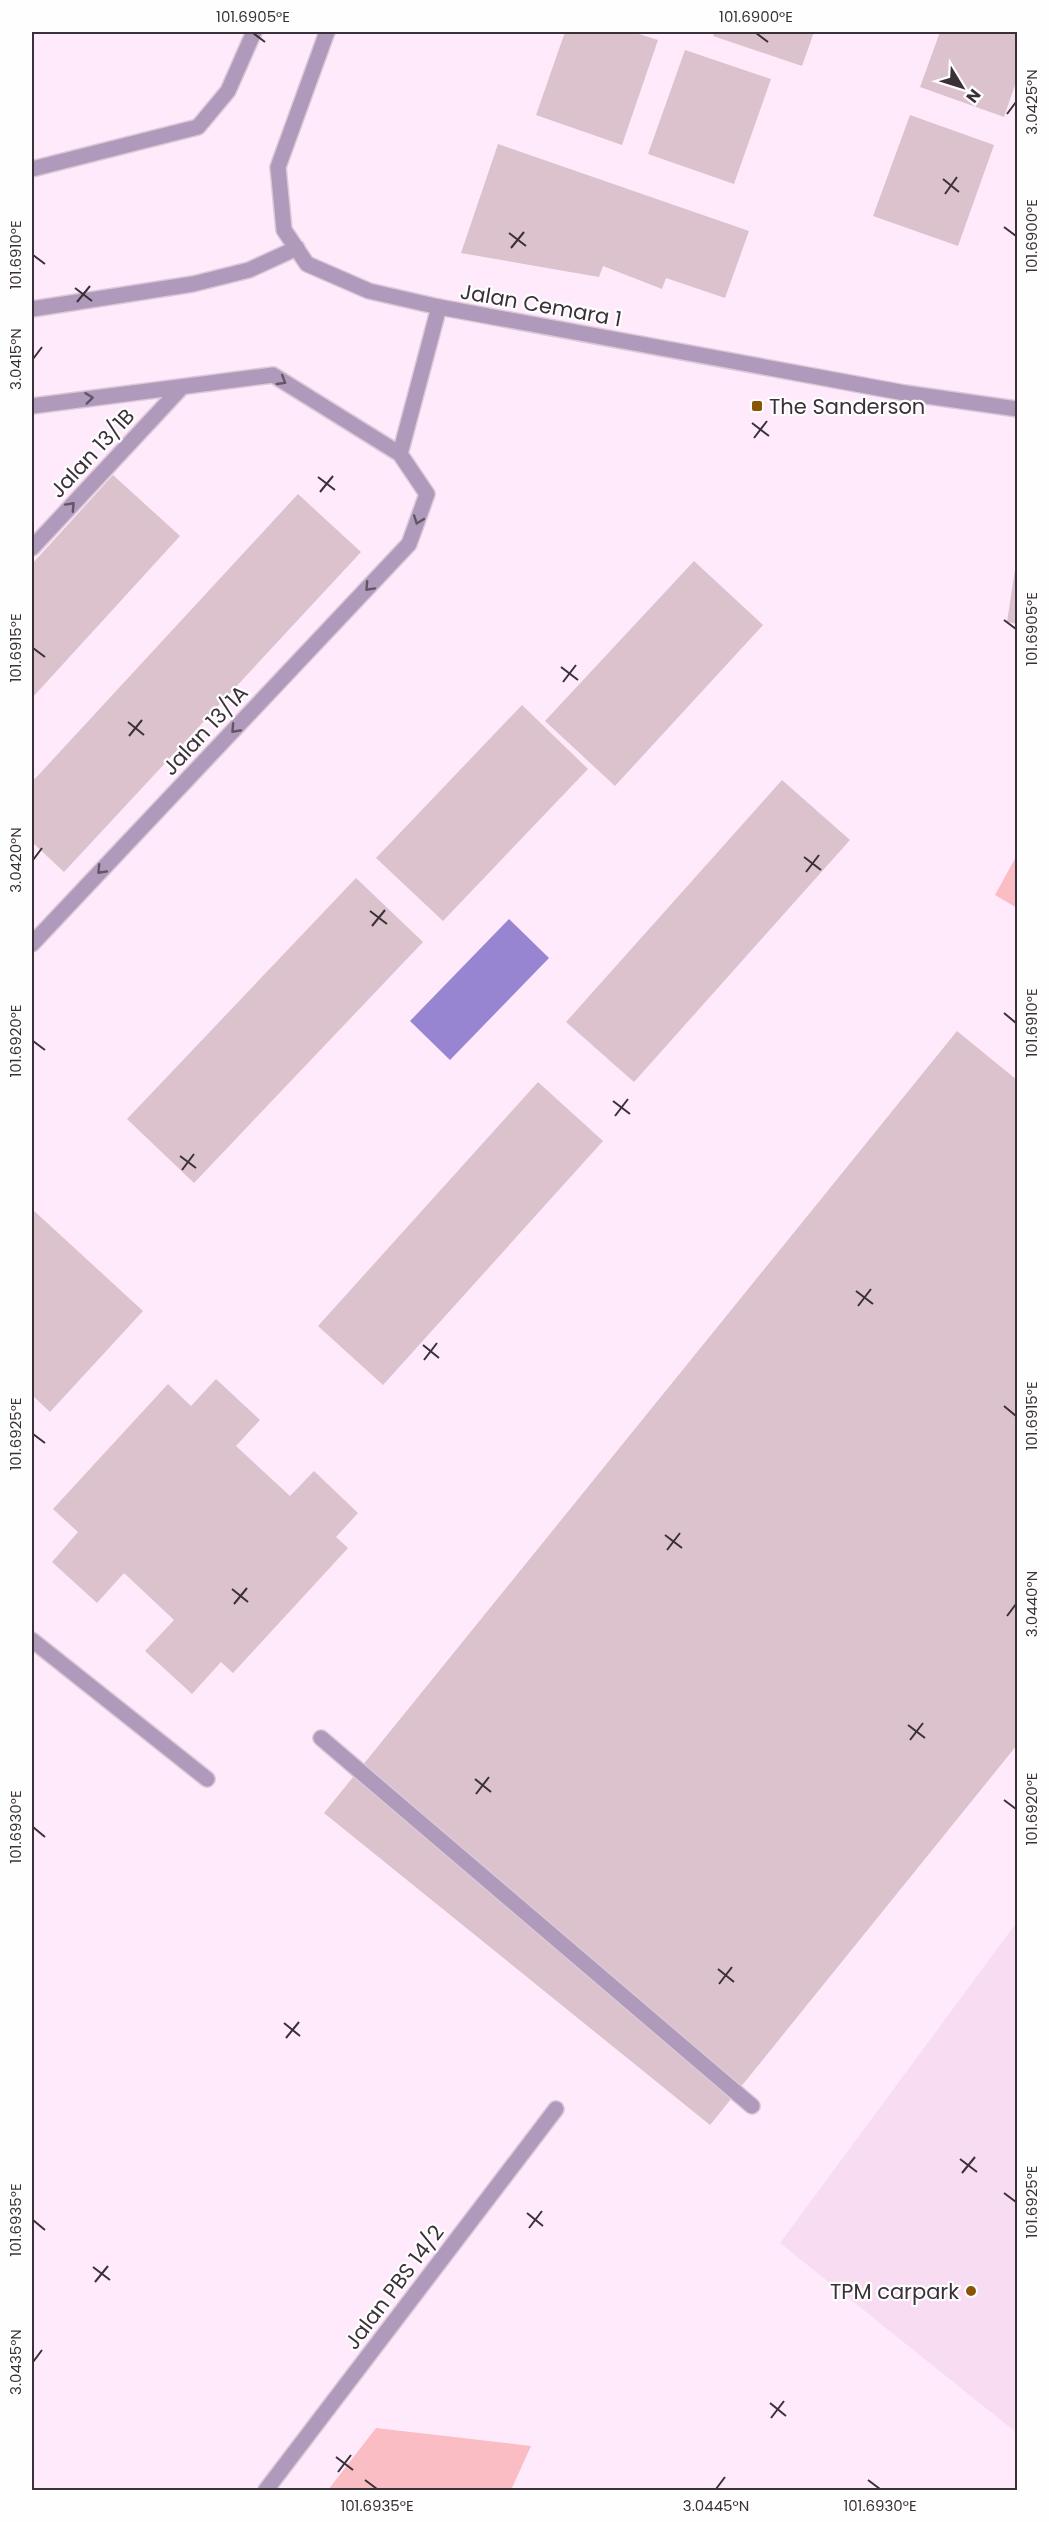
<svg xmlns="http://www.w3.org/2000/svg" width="1049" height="2522" font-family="Poppins,sans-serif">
<rect width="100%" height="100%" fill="#ffeafb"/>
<path fill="#f7dcf2" d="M 1017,1922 L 1017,2433 L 780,2243 Z"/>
<path fill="#fabdc4" d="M 1017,855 L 1018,908 L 1017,908 L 995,895 Z
M 376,2428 L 531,2446 L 511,2490 L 328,2490 Z"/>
<path fill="#9785d2" d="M 509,919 L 549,958 L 450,1060 L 410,1021 Z"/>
<path fill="#dbc2cc" d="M 565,32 L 633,32 L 658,40 L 622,145 L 536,115 Z
M 715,32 L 814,32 L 802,66 L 713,36 Z
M 940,32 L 1017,32 L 1017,79 L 1004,117 L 920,87 Z
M 685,50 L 771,79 L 734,184 L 648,154 Z
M 910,115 L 994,145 L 958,246 L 873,216 Z
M 498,144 L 749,231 L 725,298 L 666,278 L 662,289 L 603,266 L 599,277 L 461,253 Z
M 113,475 L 180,536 L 32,698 L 32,564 Z
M 298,494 L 361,552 L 64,872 L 32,842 L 32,782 Z
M 694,561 L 763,625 L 615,786 L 545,721 Z
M 1016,563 L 1017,564 L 1017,624 L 1007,622 Z
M 522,705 L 588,769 L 443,921 L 376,858 Z
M 782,780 L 850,840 L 634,1082 L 566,1022 Z
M 356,878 L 423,942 L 194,1183 L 127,1119 Z
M 957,1031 L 1017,1080 L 1017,1745 L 710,2125 L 324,1813 Z
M 538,1082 L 603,1141 L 383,1385 L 318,1326 Z
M 32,1209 L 143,1311 L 50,1412 L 32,1395 Z
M 216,1379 L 260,1420 L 236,1446 L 290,1496 L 314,1471 L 358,1513 L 336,1537 L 348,1548 L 233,1673 L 221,1662 L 192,1694 L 145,1651 L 174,1620 L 124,1573 L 97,1603 L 52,1562 L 78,1532 L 53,1509 L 168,1384 L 191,1406 Z"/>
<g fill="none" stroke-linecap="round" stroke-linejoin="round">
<g stroke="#dbc9d8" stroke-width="18">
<path id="service" d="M 32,406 L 273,375 L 400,454 L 427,494 L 409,544 L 32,944
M 400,454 L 439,307
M 32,548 L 182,387
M 32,1640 L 207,1779
M 321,1738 L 752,2106"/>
</g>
<g stroke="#dbc9d8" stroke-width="18">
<path id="minor" d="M 327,32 L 278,167 L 284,230 L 307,264 L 369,291 L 439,307 L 905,393 L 1018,409
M 32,169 L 198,127 L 228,91 L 254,32
M 32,309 L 193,284 L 249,270 L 297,248
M 266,2490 L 556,2109"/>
</g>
<use href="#service" stroke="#af9abb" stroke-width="15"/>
<use href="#minor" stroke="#af9abb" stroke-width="15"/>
</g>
<defs><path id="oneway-chevron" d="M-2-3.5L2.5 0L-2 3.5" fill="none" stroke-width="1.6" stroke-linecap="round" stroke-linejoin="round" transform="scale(1.5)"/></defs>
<g stroke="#625665">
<use href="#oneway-chevron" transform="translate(282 381) rotate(31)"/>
<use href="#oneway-chevron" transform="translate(89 398) rotate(-7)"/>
<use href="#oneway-chevron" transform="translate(71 506) rotate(-47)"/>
<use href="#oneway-chevron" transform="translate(418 520) rotate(110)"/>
<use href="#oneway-chevron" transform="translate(369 587) rotate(133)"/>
<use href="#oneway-chevron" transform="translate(235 729) rotate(133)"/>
<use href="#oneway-chevron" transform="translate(101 870) rotate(133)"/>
</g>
<path fill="none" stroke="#393137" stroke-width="2" d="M 253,33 L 265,42M 756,33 L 768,42M 1007,114 L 1016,102M 943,179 L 959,192M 945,194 L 957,177M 1004,227 L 1016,236M 509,233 L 526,246M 511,248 L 524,232M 33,255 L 45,264M 75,288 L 92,301M 77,302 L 90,286M 33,359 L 42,347M 752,423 L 769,436M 754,438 L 767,421M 318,477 L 335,490M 320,492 L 333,476M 1004,620 L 1016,629M 33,648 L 45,657M 561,667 L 578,680M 563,682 L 576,665M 128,722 L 144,735M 129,736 L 142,720M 804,857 L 821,870M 33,860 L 42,848M 806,872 L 819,855M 370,911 L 387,924M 372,926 L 385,910M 1004,1013 L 1016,1023M 33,1041 L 45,1050M 613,1101 L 630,1114M 615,1116 L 628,1099M 180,1156 L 196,1168M 182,1170 L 194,1154M 856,1291 L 873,1304M 858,1306 L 871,1289M 423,1345 L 439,1358M 424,1360 L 437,1343M 1004,1406 L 1016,1416M 33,1434 L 45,1443M 665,1535 L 682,1548M 667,1550 L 680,1533M 232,1589 L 248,1602M 234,1604 L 247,1588M 1007,1616 L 1016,1604M 908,1725 L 925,1738M 910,1740 L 923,1723M 475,1779 L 491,1792M 476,1794 L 489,1777M 1004,1800 L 1016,1809M 33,1827 L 45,1837M 718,1969 L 734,1982M 719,1984 L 732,1967M 284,2023 L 300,2036M 286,2038 L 299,2022M 960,2159 L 977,2172M 962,2173 L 975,2157M 1004,2193 L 1016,2202M 527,2213 L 543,2226M 33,2220 L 45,2230M 529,2228 L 542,2211M 93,2267 L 110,2280M 95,2282 L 108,2266M 33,2362 L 42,2350M 770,2403 L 786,2416M 771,2418 L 784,2401M 336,2457 L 353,2470M 338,2472 L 351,2455M 365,2480 L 377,2489M 868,2480 L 880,2489M 716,2489 L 725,2477"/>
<g fill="#8a5503" stroke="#fefefe" stroke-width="2">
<rect x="751" y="400" width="12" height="12" rx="3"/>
<circle cx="971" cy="2291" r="6"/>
</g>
<g text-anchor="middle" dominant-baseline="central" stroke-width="4.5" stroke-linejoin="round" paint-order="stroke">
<g font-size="21" fill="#393137" stroke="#fefefe">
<text transform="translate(541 305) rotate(10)">Jalan Cemara 1</text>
<text transform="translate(92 453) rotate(-47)">Jalan 13/1B</text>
<text transform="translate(205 730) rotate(-47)">Jalan 13/1A</text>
<text transform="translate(394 2287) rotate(-53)">Jalan PBS 14/2</text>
</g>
<g font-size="21" fill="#393137" stroke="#fefefe" text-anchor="start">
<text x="769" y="406">The Sanderson</text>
<text x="959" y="2291" text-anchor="end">TPM carpark</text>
</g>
</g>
<rect width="1049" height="2522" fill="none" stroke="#fefefe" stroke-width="66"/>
<g transform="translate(962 87) rotate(128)" stroke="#fefefe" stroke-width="4.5" paint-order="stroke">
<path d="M0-4.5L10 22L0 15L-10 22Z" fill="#393137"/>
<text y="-9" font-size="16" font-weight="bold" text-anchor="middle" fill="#393137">N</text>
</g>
<rect x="33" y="33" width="983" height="2456" fill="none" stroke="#393137" stroke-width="2"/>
<g font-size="15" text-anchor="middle" fill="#393137">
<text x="253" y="22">101.6905°E</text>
<text x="756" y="22">101.6900°E</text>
<text transform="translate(1032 102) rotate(-90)" y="5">3.0425°N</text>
<text transform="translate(1032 236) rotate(-90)" y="5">101.6900°E</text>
<text transform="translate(16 255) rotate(-90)" y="5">101.6910°E</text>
<text transform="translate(16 359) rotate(-90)" y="5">3.0415°N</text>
<text transform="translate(1032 629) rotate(-90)" y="5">101.6905°E</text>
<text transform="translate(16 648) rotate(-90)" y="5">101.6915°E</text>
<text transform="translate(16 860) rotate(-90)" y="5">3.0420°N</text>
<text transform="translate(1032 1023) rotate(-90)" y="5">101.6910°E</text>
<text transform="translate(16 1041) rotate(-90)" y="5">101.6920°E</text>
<text transform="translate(1032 1416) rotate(-90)" y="5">101.6915°E</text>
<text transform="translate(16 1434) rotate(-90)" y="5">101.6925°E</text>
<text transform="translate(1032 1604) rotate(-90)" y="5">3.0440°N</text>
<text transform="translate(1032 1809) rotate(-90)" y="5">101.6920°E</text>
<text transform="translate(16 1827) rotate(-90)" y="5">101.6930°E</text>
<text transform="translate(1032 2202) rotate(-90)" y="5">101.6925°E</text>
<text transform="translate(16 2220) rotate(-90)" y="5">101.6935°E</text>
<text transform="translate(16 2362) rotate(-90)" y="5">3.0435°N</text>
<text x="377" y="2511">101.6935°E</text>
<text x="716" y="2511">3.0445°N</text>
<text x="880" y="2511">101.6930°E</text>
</g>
</svg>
